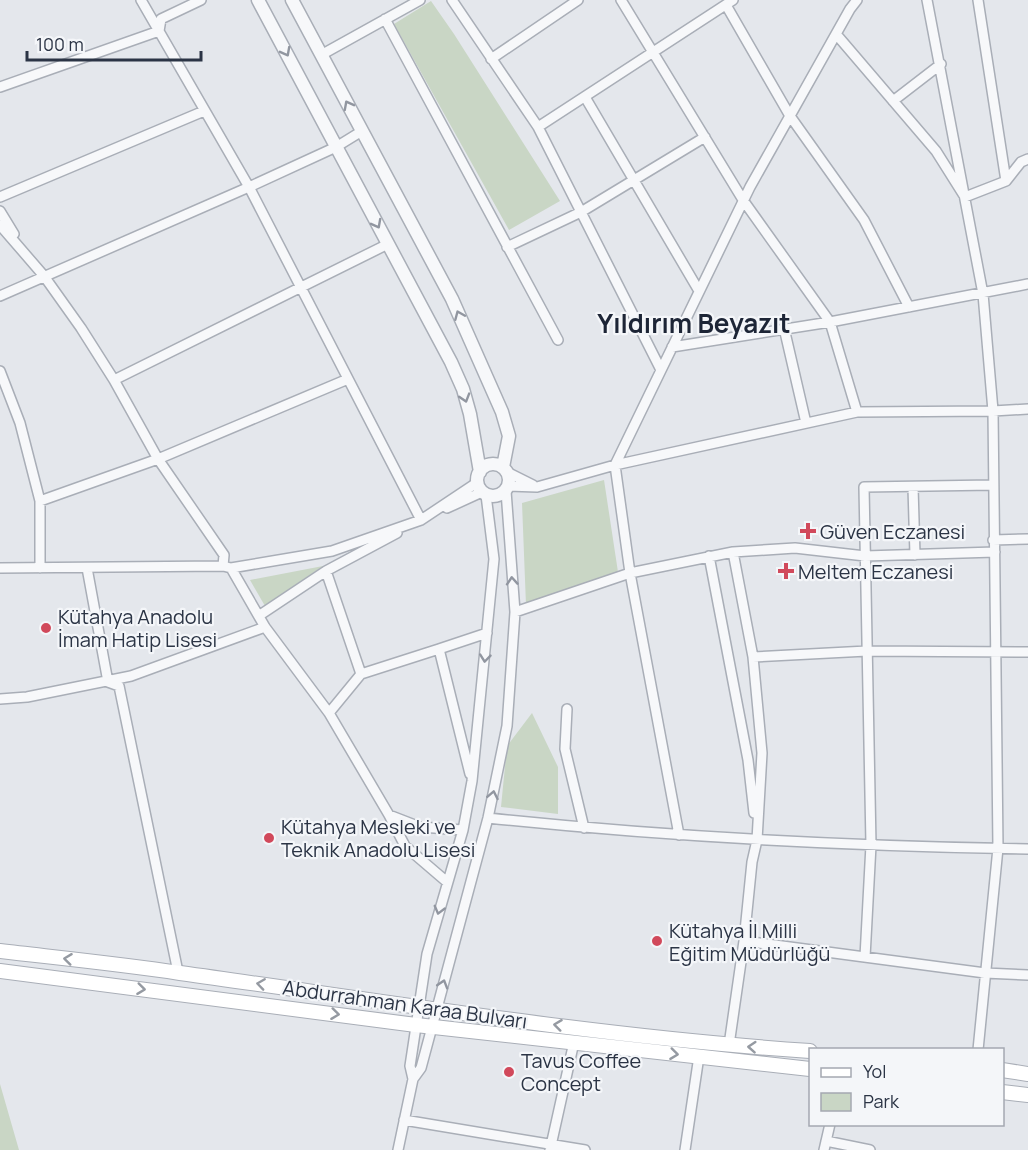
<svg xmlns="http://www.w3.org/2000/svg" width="1028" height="1150" font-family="Manrope,sans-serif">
<rect width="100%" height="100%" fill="#e4e7ec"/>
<path fill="#c9d6c5" d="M 431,1 L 454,34 L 560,201 L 509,230 L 394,24 Z
M 604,480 L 618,572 L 526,605 L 522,503 Z
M 323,566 L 265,606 L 250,580 Z
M 532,713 L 558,767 L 558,814 L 501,807 L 507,746 Z
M 0,1084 L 19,1150 L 0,1150 Z"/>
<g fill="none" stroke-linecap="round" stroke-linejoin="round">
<g stroke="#a9aeb7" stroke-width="12">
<path id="minor" d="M 141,0 L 249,187 L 421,520
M 452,0 L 538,127 L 661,370
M 621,0 L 743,200 L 830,322 L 857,412
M 927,0 L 983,294 L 993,411 L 998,848 L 978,1050
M 978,0 L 1006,181
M 726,5 L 790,116 L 864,220 L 909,307
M 385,19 L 558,340
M 836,34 L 936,151 L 965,197 L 1006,181 L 1021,162 L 1028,159
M 321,55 L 420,0
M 491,59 L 578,0
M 0,87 L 159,31 L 161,19 L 201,0
M 585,97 L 699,291
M 893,101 L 941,64
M 538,127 L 733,0
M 0,197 L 204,111
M 0,211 L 14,234
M 0,225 L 44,276 L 81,328 L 114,380 L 158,459 L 224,555 L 223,566 L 231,568 L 265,627 L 329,713 L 389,815 L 405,846 L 447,882
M 507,247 L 581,212 L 705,137
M 0,296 L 249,187 L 336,147 L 362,131
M 784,328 L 806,423
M 672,347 L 830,322 L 1028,284
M 0,371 L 20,423 L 40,501 L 40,568
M 114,380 L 388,244
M 507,472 L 533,485
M 508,486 L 537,487 L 615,465 L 857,412 L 993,411 L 1028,409
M 913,487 L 915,555
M 40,501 L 158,459 L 348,379
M 447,508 L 482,492
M 993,540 L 1028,539
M 733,552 L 753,657 L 762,753 L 757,840 L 752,862 L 744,941 L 985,973 L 1028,975
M 709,556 L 748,760 L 754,813
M 0,568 L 223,566
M 87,568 L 108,682 L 119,686 L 178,972
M 231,568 L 332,551 L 421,520 L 478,482
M 326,571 L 361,674
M 515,612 L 630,573 L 733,552 L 795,548 L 865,556 L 995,552
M 260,615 L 326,571 L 397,533
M 753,657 L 867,651 L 1028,652
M 0,699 L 27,697 L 131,676 L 265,627
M 567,709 L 565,749 L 584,828
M 329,713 L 361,674 L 439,649
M 470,774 L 439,649 L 487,633
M 389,815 L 420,827 L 463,830
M 488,818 C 667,837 848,846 1028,849
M 679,835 L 630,573 L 615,465 L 750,187 L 850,9 L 857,0
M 865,957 L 871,845 L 864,487 L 993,485
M 729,1045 L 744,941
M 413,1079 L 410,1066 L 427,954 L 463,830 L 472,781 L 494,559 L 486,495
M 404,1120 L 585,1150
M 826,1141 L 870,1150
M 398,1150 L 413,1079 L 421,1068 L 488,818 L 507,726 L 515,612 L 506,491
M 550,1150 L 574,1042
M 685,1150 L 699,1056
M 824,1150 L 830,1124"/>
</g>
<g stroke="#a9aeb7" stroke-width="15">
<path id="tertiary" d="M 258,0 L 451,362 L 463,389 L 470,414 L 480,472
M 292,0 L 452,299 L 502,412 L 509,436 L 503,467
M477 480a16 16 0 1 1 32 0a16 16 0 1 1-32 0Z"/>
</g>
<g stroke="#a9aeb7" stroke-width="16">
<path id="secondary" d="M 0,951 C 60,958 120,964 180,973 C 390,1002 599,1037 810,1051
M 0,971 L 416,1025 L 810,1069
M 1002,1070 L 1028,1074
M 1002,1092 L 1028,1095"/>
</g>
<use href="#minor" stroke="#f7f8fa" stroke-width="9"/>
<use href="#tertiary" stroke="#f7f8fa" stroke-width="12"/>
<use href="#secondary" stroke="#fff" stroke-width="14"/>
</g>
<defs><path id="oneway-chevron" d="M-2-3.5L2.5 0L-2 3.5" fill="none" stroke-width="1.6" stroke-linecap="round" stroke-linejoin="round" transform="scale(1.5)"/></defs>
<g stroke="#9196a0">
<use href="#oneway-chevron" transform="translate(286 52) rotate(62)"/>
<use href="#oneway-chevron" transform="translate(348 105) rotate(-118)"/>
<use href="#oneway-chevron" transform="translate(377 224) rotate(62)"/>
<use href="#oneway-chevron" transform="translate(459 315) rotate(-113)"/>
<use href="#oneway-chevron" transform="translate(465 398) rotate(73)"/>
<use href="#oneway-chevron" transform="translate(512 581) rotate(-94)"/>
<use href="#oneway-chevron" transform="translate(485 658) rotate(96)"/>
<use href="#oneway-chevron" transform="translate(493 795) rotate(-79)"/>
<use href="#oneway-chevron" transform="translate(439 910) rotate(105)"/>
<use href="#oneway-chevron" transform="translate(443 984) rotate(-73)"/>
</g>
<g stroke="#959aa2">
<use href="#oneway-chevron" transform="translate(68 959) rotate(-173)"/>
<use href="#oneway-chevron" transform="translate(261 984) rotate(-172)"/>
<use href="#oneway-chevron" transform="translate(141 989) rotate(7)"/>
<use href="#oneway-chevron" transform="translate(335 1014) rotate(7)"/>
<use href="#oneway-chevron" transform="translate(558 1025) rotate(-173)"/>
<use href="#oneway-chevron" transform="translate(752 1047) rotate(-176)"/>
<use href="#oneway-chevron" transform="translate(674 1054) rotate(7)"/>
</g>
<g fill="#d1495b" stroke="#f4f6f9" stroke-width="2">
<path d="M805 522h6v6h6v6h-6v6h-6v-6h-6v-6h6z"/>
<path d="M783 562h6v6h6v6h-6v6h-6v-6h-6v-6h6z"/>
<circle cx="46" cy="628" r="6"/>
<circle cx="269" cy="838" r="6"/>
<circle cx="657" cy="941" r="6"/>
<circle cx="509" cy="1072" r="6"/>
</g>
<g text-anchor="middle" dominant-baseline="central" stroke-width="4.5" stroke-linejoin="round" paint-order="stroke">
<g font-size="20" fill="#2b3445" stroke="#f4f6f9" text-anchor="start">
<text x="820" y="531">Güven Eczanesi</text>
<text x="798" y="571">Meltem Eczanesi</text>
<text x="58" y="616">Kütahya Anadolu<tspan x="58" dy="23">İmam Hatip Lisesi</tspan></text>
<text x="281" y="826">Kütahya Mesleki ve<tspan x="281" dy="23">Teknik Anadolu Lisesi</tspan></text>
<text x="669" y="930">Kütahya İl Milli<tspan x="669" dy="23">Eğitim Müdürlüğü</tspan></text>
<text x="521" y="1060">Tavus Coffee<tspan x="521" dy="23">Concept</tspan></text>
</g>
<g font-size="20" fill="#2b3445" stroke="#f4f6f9">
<text transform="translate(405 1004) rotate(8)">Abdurrahman Karaa Bulvarı</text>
</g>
<g font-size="26" font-weight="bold" fill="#1d2536" stroke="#f4f6f9">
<text x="694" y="323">Yıldırım Beyazıt</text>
</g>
</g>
<rect x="809" y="1048" width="195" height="78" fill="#f4f6f9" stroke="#a4a8b1" stroke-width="1.5"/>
<rect x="821" y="1068" width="30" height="9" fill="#ffffff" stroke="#a4a8b1" stroke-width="1.5"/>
<text x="863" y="1078" font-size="18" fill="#2b3445">Yol</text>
<rect x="821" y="1093" width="30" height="18" fill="#c9d6c5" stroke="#a4a8b1" stroke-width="1.5"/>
<text x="863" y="1108" font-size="18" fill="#2b3445">Park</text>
<path d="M27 51v9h174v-9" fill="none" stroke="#2b3445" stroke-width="3"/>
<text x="36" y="51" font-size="18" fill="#2b3445" stroke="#f4f6f9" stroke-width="4.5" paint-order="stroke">100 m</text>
</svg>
